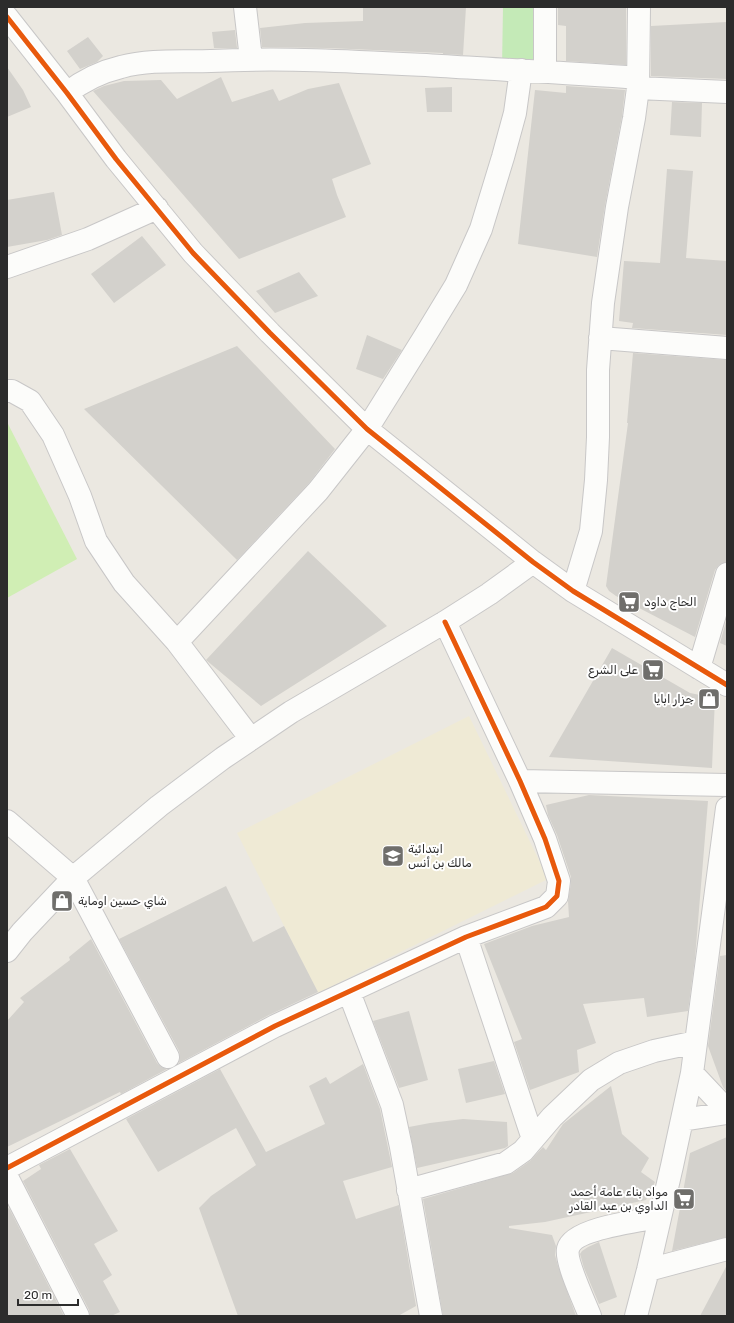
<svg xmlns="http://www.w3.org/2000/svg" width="734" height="1323" font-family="Rubik,'Noto Sans Arabic',sans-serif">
<rect width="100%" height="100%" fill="#ebe8e1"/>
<path fill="#efead5" d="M 469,716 L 548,879 L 318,993 L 237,833 Z"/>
<path fill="#c4eab7" d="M 503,7 L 538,7 L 538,66 L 502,67 Z"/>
<path fill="#d0eeb4" d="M 7,422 L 77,559 L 7,598 Z"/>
<path fill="#d3d1cc" d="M 363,7 L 466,7 L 463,55 L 443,54 L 443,53 L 327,48 L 262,47 L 260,28 L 305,23 L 363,21 Z
M 558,7 L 626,7 L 626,65 L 566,61 L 566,26 L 558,25 Z
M 727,22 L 727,79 L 651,76 L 651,26 Z
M 235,30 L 237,48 L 214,48 L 212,32 Z
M 88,37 L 103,56 L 97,62 L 80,69 L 67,51 Z
M 7,67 L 23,90 L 31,107 L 7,117 Z
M 221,77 L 232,102 L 273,89 L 279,101 L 308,89 L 339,83 L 371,164 L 332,179 L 337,195 L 346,217 L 239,259 L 93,91 L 104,86 L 124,81 L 161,80 L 177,99 Z
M 566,86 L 625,90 L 622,116 L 605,205 L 597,257 L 518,244 L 535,90 L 566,93 Z
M 452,87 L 452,112 L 427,112 L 425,88 Z
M 672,102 L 702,103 L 701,137 L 670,135 Z
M 667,169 L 693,171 L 686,258 L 727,261 L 727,335 L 632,328 L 633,323 L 619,321 L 624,261 L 660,263 Z
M 54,192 L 62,235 L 47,240 L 7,247 L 7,200 Z
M 142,236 L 166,265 L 114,303 L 91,274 Z
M 299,272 L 318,296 L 275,313 L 256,291 Z
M 367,335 L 402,350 L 383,379 L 356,369 Z
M 237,346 L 335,449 L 309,483 L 237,560 L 84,409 Z
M 633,353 L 727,360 L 727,562 L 719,565 L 715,570 L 695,637 L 616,596 L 609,591 L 606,586 L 628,423 L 627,423 Z
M 308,551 L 387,626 L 261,706 L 206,660 Z
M 727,618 L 727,646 L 720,643 Z
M 612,648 L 690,693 L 715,698 L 712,768 L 549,757 Z
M 589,795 L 708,801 L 695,958 L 688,1011 L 647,1017 L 644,998 L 583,1004 L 596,1043 L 577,1050 L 579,1072 L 530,1090 L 514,1042 L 522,1039 L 484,944 L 532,926 L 569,917 L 568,901 L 571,883 L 571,877 L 557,835 L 548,815 L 546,805 Z
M 226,886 L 253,942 L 284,926 L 318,992 L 269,1015 L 179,1063 L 180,1057 L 179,1051 L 119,939 Z
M 91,939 L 157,1063 L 161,1067 L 167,1069 L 121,1094 L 120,1092 L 7,1147 L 7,1021 L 24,1002 L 20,998 L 70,960 L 69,957 Z
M 727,955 L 727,1092 L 723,1087 L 708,1046 L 720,956 Z
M 409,1011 L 428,1080 L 399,1088 L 373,1021 Z
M 494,1061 L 505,1094 L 466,1103 L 458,1069 Z
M 363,1064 L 380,1109 L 392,1167 L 343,1181 L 356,1219 L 399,1205 L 416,1306 L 398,1316 L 238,1316 L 199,1208 L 211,1196 L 256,1165 L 236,1128 L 158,1172 L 126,1119 L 220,1069 L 266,1152 L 325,1124 L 309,1086 L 326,1077 L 330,1084 Z
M 611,1086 L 622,1134 L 649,1158 L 641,1172 L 655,1182 L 646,1200 L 545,1222 L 509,1226 L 509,1228 L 552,1235 L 556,1246 L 555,1255 L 558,1266 L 576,1316 L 443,1316 L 423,1199 L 513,1173 L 530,1161 L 543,1147 L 546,1150 L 563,1124 Z
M 463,1119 L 507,1122 L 508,1146 L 505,1148 L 417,1168 L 409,1127 L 430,1123 Z
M 727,1137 L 727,1237 L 672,1251 L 680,1208 L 694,1202 L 690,1190 L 683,1192 L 690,1153 Z
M 70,1149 L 118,1231 L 94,1244 L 112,1275 L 103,1281 L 120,1312 L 111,1316 L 90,1316 L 89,1310 L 23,1181 L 41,1169 L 39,1165 Z
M 9,1208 L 64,1316 L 7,1316 L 7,1209 Z
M 599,1242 L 617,1297 L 599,1304 L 584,1268 L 580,1254 L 582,1251 L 588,1247 Z
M 727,1265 L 727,1316 L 700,1316 Z"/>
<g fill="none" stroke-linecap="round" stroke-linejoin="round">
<g stroke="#c8c7c7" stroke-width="24">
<path id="minor" d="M 245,7 L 251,59
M 7,17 L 67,93 L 116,159 L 193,253 L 270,333 L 367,429 L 533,562 L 573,591 L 727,685
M 545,71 L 545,7
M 638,88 L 727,92
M 67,93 C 84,80 100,72 121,67 C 151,59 181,62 211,61 C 288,57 365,62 441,66 C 507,70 572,73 638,78
M 7,267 L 88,239 L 157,208
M 600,338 L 727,348
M 7,391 L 12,391 L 30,401 L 53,435 L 80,496 L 96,541 L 124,583 L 177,642
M 573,591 L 591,531 L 596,480 L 598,437 L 598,370 L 603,303 L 617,207 L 634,118 L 638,88 L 639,7
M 699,668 L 727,574
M 251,739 L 177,642 L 318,491 L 367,429 L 425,336 L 456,285 L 481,229 L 503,157 L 515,113 L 521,70
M 520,781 L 727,785
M 7,821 L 73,878 L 168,1057
M 466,937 L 533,1139
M 7,951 L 22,932 L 73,878 L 159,806 L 223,758 L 291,712 L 445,622 L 489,594 L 533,562
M 349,992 L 392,1105 L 401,1147 L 431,1316
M 692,1073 L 727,1110
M 682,1120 L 727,1113
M 7,1168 L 275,1026 L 466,937 L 546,907 L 557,896 L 559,881 L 545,839 L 520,781 L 445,622
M 7,1177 L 78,1316
M 408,1190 L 506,1163 L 523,1151 L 552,1117 L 591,1080 L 619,1063 L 654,1051 L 696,1042
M 648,1270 L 727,1249
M 590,1316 C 585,1303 565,1261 568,1249 C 573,1228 640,1221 660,1217
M 636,1316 L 648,1270 L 672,1166 L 692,1073 L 727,808"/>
</g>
<use href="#minor" stroke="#fcfcfa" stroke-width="22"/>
<g stroke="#fff" stroke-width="8">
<path id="cycleway" d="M 7,17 L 67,93 L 116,159 L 193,253 L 270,333 L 367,429 L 533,562 L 573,591 L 727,685
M 7,1168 L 275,1026 L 466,937 L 546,907 L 557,896 L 559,881 L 545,839 L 520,781 L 445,622"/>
</g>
<use href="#cycleway" stroke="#e8590c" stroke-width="5"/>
</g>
<defs>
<g id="supermarket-square" transform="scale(1.15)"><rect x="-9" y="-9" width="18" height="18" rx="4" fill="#6f6e6b" stroke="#fff"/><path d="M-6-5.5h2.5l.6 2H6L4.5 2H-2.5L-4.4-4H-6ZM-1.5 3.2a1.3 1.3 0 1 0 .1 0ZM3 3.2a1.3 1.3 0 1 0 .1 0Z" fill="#fff"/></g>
<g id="shop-square" transform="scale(1.15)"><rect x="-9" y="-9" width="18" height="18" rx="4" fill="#6f6e6b" stroke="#fff"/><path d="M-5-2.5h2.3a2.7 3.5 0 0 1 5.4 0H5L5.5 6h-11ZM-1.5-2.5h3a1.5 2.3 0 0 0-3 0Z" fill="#fff"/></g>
<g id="school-square" transform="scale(1.15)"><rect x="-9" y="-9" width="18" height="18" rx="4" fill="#6f6e6b" stroke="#fff"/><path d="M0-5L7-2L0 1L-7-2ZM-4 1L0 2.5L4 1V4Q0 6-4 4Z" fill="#fff"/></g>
</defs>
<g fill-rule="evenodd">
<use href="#supermarket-square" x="629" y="602"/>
<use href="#supermarket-square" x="653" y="670"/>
<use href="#shop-square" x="709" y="699"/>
<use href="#school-square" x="393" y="856"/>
<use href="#shop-square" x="62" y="901"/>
<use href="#supermarket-square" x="684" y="1199"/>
</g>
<g text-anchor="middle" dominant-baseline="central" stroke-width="4" stroke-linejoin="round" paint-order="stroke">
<g font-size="12" fill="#2c2c2c" stroke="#fff" text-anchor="start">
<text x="644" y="602">الحاج داود</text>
<text x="638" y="670" text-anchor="end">على الشرع</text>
<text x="694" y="699" text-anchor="end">جزار ابايا</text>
<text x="408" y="849">ابتدائية<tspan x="408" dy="14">مالك بن أنس</tspan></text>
<text x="78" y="901">شاي حسين اوماية</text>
<text x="668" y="1192" text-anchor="end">مواد بناء عامة أحمد<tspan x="668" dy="14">الداوي بن عبد القادر</tspan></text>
</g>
</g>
<rect width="734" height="1323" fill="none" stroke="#2c2c2c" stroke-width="16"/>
<path d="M18 1299v6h60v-6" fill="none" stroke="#2c2c2c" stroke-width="2"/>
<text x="24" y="1299" font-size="12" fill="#2c2c2c" stroke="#ffffff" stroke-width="3" paint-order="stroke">20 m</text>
</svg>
